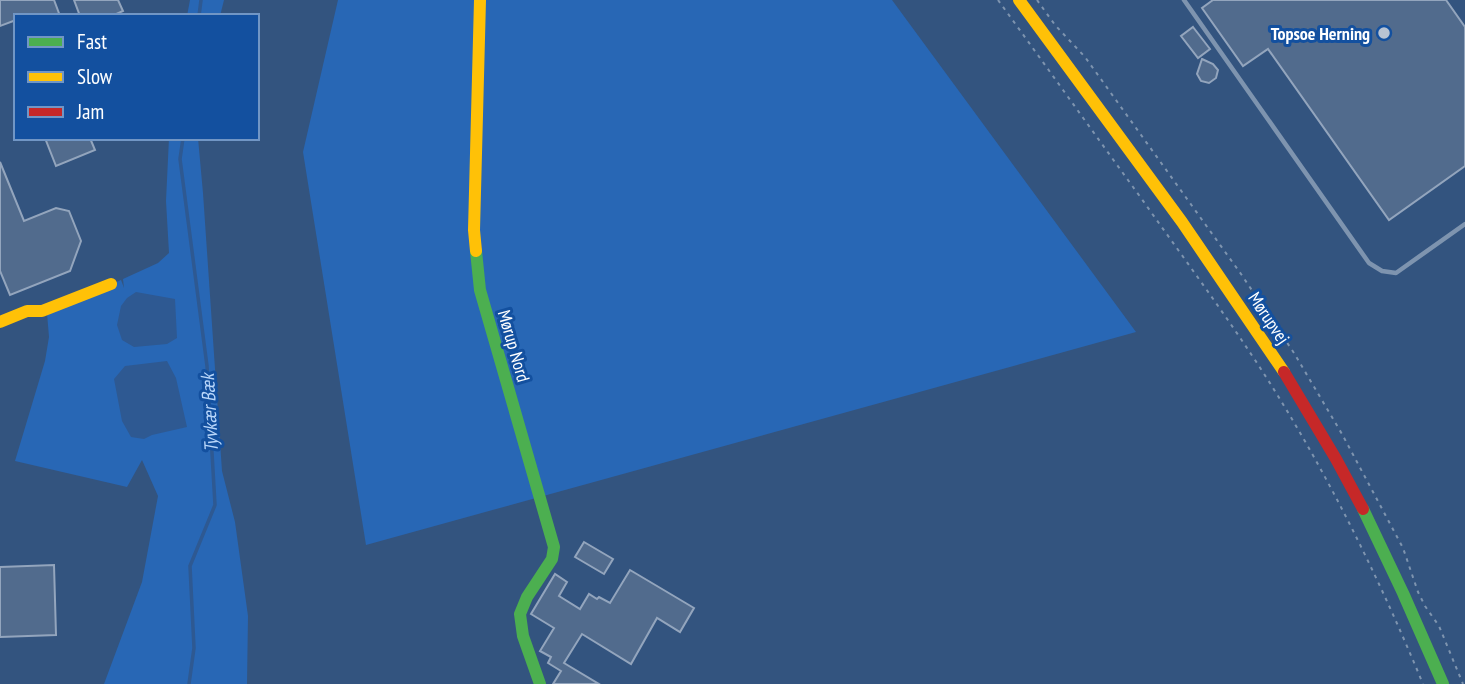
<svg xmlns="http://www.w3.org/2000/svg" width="1465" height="684" font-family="'PT Sans Narrow',sans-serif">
<rect width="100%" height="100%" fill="#33547f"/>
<path fill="#2867b5" d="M 190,0 L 224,0 L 220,16 L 187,16 Z
M 338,0 L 892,0 L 1136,332 L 366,545 L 303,152 Z
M 169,138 L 198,138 L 203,193 L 222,471 L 235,522 L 248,616 L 247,684 L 104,684 L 142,582 L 158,496 L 142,460 L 127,487 L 15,461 L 45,361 L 49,337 L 47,313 L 121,280 L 124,288 L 123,279 L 158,263 L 169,253 L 166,201 Z"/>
<path fill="#2e5992" d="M 136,292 L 175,299 L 177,338 L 167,344 L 134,347 L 122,340 L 117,325 L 121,306 L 127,298 Z
M 167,361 L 176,378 L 187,427 L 152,435 L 144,439 L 131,437 L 122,421 L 114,379 L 125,366 Z"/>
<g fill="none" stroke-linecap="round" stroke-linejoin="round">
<path stroke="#2e5992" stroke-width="3.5" d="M 199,16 L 201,0
M 183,138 L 180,159 L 207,366 L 215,505 L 190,566 L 194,648 L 189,684"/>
</g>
<path fill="#516b8d" stroke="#93a5bd" stroke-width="2" d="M 0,0 L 54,0 L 60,16 L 16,16 L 16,20 L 0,26 Z
M 74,0 L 118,0 L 123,11 L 112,16 L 80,16 Z
M 1213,0 L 1446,0 L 1465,27 L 1465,166 L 1389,220 L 1268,49 L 1243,66 L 1202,8 Z
M 1193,27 L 1210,49 L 1198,58 L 1181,36 Z
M 1202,59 L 1213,64 L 1218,70 L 1216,78 L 1209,83 L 1201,81 L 1197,74 Z
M 45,138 L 90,138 L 95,150 L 56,166 Z
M 0,162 L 24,221 L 56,208 L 69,211 L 81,241 L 70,271 L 10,295 L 0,271 Z
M 584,542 L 613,559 L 604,574 L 575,557 Z
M 54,565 L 56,635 L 0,637 L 0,567 Z
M 630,570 L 694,608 L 680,632 L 657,618 L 631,664 L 582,634 L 564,663 L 599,684 L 553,684 L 561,671 L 548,663 L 551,657 L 540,651 L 554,628 L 531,614 L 555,574 L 567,582 L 559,596 L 580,609 L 589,594 L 597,599 L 599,597 L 610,603 Z"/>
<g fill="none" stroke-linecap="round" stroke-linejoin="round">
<path stroke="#7e94af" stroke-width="2" stroke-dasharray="3.5 5" stroke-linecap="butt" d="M 998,0 C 1046,66 1093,132 1141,198 C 1180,253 1220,307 1257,363 C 1323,464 1377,573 1423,684
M 1037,0 L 1055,25 L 1085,57 L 1241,274 L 1294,353 L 1342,434 L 1403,548 L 1418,592 L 1425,606 L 1439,626 L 1463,684"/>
<path stroke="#7e94af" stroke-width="4.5" d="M 1184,0 L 1369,263 L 1382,271 L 1396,273 L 1465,224"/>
<path stroke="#4caf50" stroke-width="12" d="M 476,251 L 480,290 L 554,547 L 552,559 L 527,597 L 520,614 L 523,636 L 540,684
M 1363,509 L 1403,593 L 1443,684"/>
<path stroke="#ffc107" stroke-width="12" d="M 1019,0 L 1182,222 L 1284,372
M 476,251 L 474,230 L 480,0
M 0,322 L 27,311 L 42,311 L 111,284"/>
<path stroke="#c62828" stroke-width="12" d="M 1284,372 L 1336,459 L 1363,509"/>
</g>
<circle fill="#b8c3d2" stroke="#13509f" stroke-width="2.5" cx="1384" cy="33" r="7"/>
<g text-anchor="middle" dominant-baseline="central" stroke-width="6" stroke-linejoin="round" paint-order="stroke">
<g font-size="18" font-weight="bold" fill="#fff" stroke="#13509f" text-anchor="end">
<text x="1370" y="33">Topsoe Herning</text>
</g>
<g font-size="18" fill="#fff" stroke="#13509f">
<text transform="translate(1269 318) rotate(56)">Mørupvej</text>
<text transform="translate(514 346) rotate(74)">Mørup Nord</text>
</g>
<g font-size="19" font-style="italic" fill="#b8d6fa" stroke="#13509f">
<text transform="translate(209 413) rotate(-93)">Tyvkær Bæk</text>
</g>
</g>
<rect x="14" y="14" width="245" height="126" fill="#13509f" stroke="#7196c5" stroke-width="2"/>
<rect x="28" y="37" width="35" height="10" fill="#4caf50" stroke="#7196c5" stroke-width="2"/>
<text x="77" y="49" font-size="21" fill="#ffffff">Fast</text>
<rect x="28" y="72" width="35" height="10" fill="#ffc107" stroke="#7196c5" stroke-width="2"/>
<text x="77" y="84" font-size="21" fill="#ffffff">Slow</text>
<rect x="28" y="107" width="35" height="10" fill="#c62828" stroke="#7196c5" stroke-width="2"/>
<text x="77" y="119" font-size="21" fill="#ffffff">Jam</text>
</svg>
